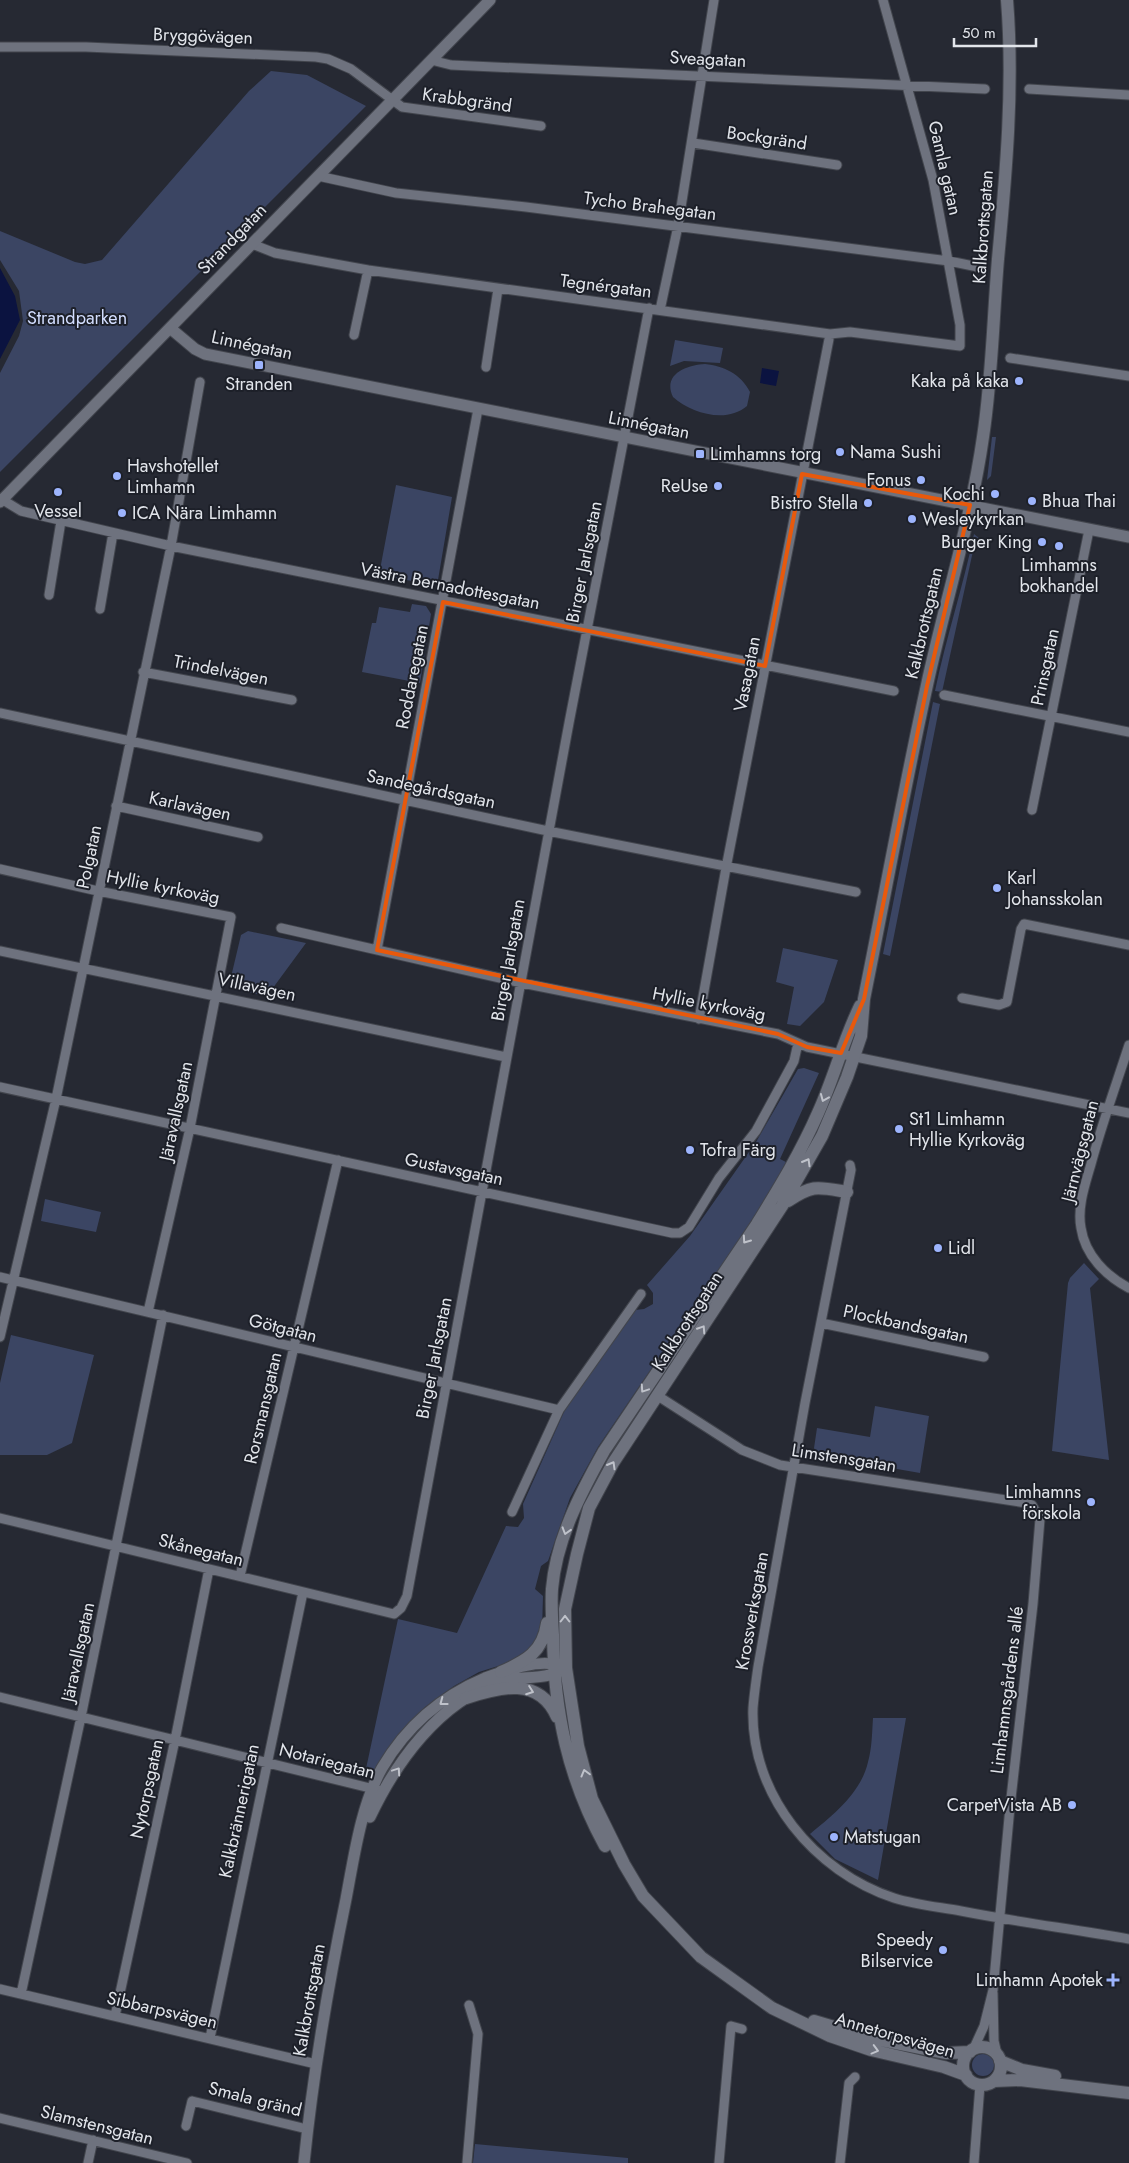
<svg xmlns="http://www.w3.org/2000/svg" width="1129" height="2163" font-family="Jost,sans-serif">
<rect width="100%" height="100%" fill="#262933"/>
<path fill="#3b4563" d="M 271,71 L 307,75 L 366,106 L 0,472 L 0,373 L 19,336 L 23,321 L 19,291 L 0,260 L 0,231 L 75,262 L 85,264 L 102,260 L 249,91 Z
M 675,340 L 723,348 L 720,363 L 684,361 L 670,366 Z
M 705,364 C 724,366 741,374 750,392 L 747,406 C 726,424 691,413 673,397 C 662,374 687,365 705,364 Z
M 992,437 L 996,437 L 991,476 L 987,480 Z
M 396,485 L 452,497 L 438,580 L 433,585 L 379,575 Z
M 974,534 L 979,538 L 978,542 L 975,542 L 942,692 L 935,691 C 946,638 963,587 974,534 Z
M 412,604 L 426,606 L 431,614 L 420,683 L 362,672 L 372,623 L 376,623 L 379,607 L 410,612 Z
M 933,702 L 940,704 L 890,956 L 883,954 Z
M 248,931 L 306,943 L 267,996 L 236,990 L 232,988 L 231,977 L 241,935 Z
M 783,948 L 838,960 L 824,1002 L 800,1026 L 787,1024 L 794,987 L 776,982 Z
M 804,1068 L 819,1073 L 780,1159 L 786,1162 L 769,1196 L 598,1447 L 570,1498 L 548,1561 L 541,1566 L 535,1589 L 543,1596 L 542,1630 L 533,1647 L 520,1659 L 479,1672 L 454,1686 L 425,1707 L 392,1744 L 373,1774 L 364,1778 L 398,1619 L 457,1633 L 506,1526 L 518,1527 L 524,1518 L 523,1504 L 567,1405 L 635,1310 L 644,1309 L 653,1304 L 653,1293 L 647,1285 L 690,1236 L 756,1142 L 798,1069 Z
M 45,1199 L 101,1212 L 96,1232 L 41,1221 Z
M 1084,1263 L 1099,1279 L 1090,1288 L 1109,1460 L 1052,1451 L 1068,1283 L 1070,1278 Z
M 11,1335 L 94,1355 L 72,1443 L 47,1455 L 0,1455 L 0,1383 Z
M 875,1406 L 929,1416 L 920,1473 L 817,1455 L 814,1448 L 817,1428 L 870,1437 Z
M 873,1718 L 906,1718 L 878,1880 L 835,1859 L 810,1834 C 833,1815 861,1793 868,1762 C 872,1748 872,1733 873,1718 Z
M972 2065a11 11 0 1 1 22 0a11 11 0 1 1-22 0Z
M 475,2144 L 628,2158 L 628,2163 L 473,2163 Z"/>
<path fill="#0b1340" d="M 0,268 L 15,296 L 20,320 L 0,359 Z
M 762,368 L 779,371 L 776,386 L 760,383 Z"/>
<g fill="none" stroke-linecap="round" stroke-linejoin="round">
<g stroke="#42454d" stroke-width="11">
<path id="minor" d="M 0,47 L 86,47 L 316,57 L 328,59 L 351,69 L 402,107 L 541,126
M 431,60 L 451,65 L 985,89
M 1029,89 L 1129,95
M 693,143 L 837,165
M 318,176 L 396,193 L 526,207 L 949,261 L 978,267
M 252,244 L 275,253 L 368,270 L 830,334 L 850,332 L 960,346 L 960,325 L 933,180 L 883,0
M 660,310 L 678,226 L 714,0
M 354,335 L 368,270
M 1010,358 L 1129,376
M 486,367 L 498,289
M 3,500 L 21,511 L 171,546 L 894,691
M 49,595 L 61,521
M 100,609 L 113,533
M 143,672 L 292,700
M 944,695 L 1129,732
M 0,713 L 548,831 L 856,892
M 116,806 L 258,837
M 1032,810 L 1089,530
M 0,869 L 98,891 L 231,917 L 190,1128 L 148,1312
M 281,928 L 522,983 L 778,1034 L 807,1047 L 1129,1113
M 377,950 L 478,409
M 0,951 L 506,1057
M 962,998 L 999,1005 L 1007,1002 L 1021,929 L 1024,924 L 1129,945
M 699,1019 L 726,868 L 830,334
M 1129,1045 C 1116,1085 1102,1124 1091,1164 C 1085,1185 1077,1207 1081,1228 C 1085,1255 1106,1276 1129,1288
M 0,1087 L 672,1233 L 680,1233 L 689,1227 L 719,1178 L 756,1131 L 794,1061 L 798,1043
M 850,1165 L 851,1170 L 805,1403 L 758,1667 C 756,1681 754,1695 753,1708 C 750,1795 815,1872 894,1898 C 916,1905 939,1907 961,1911 C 1017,1922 1073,1929 1129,1939
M 0,1277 L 559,1410
M 821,1323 L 984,1357
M 0,1337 L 56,1099 L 171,546 L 200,382
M 658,1396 L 742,1450 L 780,1465 L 1026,1503 L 1032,1505 L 1040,1519 L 1033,1604 L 1010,1807 L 993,1990 L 984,2026 L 973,2050
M 512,1512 L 559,1410 L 641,1294
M 0,1518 L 394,1614 L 401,1608 L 407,1596 L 569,723 L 649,308
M 240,1576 L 338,1160
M 0,1697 L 378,1790
M 0,1989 L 316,2064
M 993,1993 L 994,2041 L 997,2054
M 21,1994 L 81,1717 L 163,1315
M 115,2016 L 175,1740 L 209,1569
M 210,2038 L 303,1592
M 0,2118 L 187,2163
M 186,2126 L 192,2101 L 307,2129
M 88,2163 L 93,2140
M 467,2163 L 478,2034 L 469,2005
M 719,2163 L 731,2026 L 742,2029
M 840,2163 L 849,2083 L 855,2077
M 974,2163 L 980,2085"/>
</g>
<g stroke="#42454d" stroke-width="13">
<path id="tertiary" d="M 170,328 L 195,349 L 205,354 L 1129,537
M 0,502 L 490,0
M 370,1817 C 396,1762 439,1702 499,1682 C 519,1675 544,1681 562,1670
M 304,2163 C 313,2074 328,1986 346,1899 C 354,1857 361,1805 382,1768 C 406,1727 442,1696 485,1678 C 507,1670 539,1658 562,1666"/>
</g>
<g stroke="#42454d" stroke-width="14">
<path id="secondary" d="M 788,1201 C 813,1184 818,1187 847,1192
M 501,1672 C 526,1661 543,1652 547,1623
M 466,1698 C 500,1687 539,1676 557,1717
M 605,1846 C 568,1778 554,1712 553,1635 C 552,1620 551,1604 552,1589 C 556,1540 580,1494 604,1451 L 757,1224 C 779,1188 801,1152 818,1113 C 834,1078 843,1041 860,1006
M 814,2021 L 871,2038 L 946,2053 L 970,2052
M963 2066a19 19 0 1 1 38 0a19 19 0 1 1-38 0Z
M 1000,2061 L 1022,2070 L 1055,2076
M 966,2075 L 944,2067 L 871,2050 L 830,2036 L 772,2008 L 701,1957 L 643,1896 L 624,1864 L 592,1799 L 578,1746 L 566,1668 L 565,1609 L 577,1554 L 589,1508 L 613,1463 L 782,1206 L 822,1136 L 847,1077 L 861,1036 L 864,999 C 885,895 904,789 927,685 C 945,602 971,521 983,437 C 992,378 993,319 998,259 C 1006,174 1014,86 1007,0
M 994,2081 L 1020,2080 L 1129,2093"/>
</g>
<use href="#minor" stroke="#6e727e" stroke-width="9"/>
<use href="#tertiary" stroke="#6e727e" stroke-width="11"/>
<use href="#secondary" stroke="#6e727e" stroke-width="12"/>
</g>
<defs><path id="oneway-chevron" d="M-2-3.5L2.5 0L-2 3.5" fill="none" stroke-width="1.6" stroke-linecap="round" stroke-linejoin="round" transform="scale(1.25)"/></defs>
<g stroke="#bfc2ca">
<use href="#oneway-chevron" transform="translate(824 1098) rotate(113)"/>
<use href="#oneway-chevron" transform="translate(807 1162) rotate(-60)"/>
<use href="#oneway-chevron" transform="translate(746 1240) rotate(125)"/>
<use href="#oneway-chevron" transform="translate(702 1329) rotate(-57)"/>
<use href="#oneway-chevron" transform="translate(644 1389) rotate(124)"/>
<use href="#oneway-chevron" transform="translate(612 1465) rotate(-60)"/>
<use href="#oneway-chevron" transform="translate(566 1531) rotate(107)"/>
<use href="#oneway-chevron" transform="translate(565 1619) rotate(-90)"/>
<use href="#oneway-chevron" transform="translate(530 1691) rotate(20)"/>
<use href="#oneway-chevron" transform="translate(443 1702) rotate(143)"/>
<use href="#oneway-chevron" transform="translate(397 1771) rotate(-56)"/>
<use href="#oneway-chevron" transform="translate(585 1773) rotate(-105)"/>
<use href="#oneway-chevron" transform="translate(875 2050) rotate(15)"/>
</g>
<path fill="none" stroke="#e8590c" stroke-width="4" stroke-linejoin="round" d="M 802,474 L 970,505 L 927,686 L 864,999 L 841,1053 L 807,1047 L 778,1034 L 377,950 L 443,602 L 765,666 Z"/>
<g fill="#9db4fd" stroke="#1d2029" stroke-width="2">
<rect x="254" y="360" width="10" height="10" rx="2.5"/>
<circle cx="1019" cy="381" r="5"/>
<circle cx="840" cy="452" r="5"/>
<rect x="695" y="449" width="10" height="10" rx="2.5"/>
<circle cx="117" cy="476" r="5"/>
<circle cx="921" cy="480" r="5"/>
<circle cx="718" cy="486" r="5"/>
<circle cx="58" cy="492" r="5"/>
<circle cx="995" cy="494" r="5"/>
<circle cx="1032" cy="501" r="5"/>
<circle cx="868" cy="503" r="5"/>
<circle cx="122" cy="513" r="5"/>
<circle cx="912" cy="519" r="5"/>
<circle cx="1042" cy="542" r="5"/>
<circle cx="1059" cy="546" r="5"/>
<circle cx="997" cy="888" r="5"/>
<circle cx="899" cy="1129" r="5"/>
<circle cx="690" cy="1150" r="5"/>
<circle cx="938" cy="1248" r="5"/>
<circle cx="1091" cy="1502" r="5"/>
<circle cx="1072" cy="1805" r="5"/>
<circle cx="834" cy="1837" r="5"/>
<circle cx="943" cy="1950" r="5"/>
<path d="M1110.5 1972.5h5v5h5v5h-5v5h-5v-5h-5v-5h5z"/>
</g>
<g text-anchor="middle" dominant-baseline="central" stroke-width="4" stroke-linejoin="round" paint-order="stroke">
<g font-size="18" fill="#e2e5eb" stroke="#1d2029">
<text transform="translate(203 36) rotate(2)">Bryggövägen</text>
<text transform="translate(708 59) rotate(3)">Sveagatan</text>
<text transform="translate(467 100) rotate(8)">Krabbgränd</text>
<text transform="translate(767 138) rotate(8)">Bockgränd</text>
<text transform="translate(945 168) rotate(77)">Gamla gatan</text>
<text transform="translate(650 206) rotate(7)">Tycho Brahegatan</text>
<text transform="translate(983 227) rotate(-86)">Kalkbrottsgatan</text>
<text transform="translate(232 239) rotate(-46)">Strandgatan</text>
<text transform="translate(606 286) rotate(7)">Tegnérgatan</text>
<text transform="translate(252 345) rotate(12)">Linnégatan</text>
<text transform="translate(649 425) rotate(11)">Linnégatan</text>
<text transform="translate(584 562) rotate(-79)">Birger Jarlsgatan</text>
<text transform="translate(450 586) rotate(11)">Västra Bernadottesgatan</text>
<text transform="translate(924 623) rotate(-77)">Kalkbrottsgatan</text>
<text transform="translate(1045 667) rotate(-78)">Prinsgatan</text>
<text transform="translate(221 670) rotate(11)">Trindelvägen</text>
<text transform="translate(747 674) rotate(-79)">Vasagatan</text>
<text transform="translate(412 677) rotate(-79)">Roddaregatan</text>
<text transform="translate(431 789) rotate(12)">Sandegårdsgatan</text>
<text transform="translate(190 806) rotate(12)">Karlavägen</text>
<text transform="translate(89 857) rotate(-78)">Polgatan</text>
<text transform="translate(163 887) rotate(11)">Hyllie kyrkoväg</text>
<text transform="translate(508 960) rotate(-80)">Birger Jarlsgatan</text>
<text transform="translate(257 987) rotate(12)">Villavägen</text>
<text transform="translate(709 1004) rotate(11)">Hyllie kyrkoväg</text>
<text transform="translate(176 1111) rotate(-78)">Järavallsgatan</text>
<text transform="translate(1080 1151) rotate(-76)">Järnvägsgatan</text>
<text transform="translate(454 1169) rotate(12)">Gustavsgatan</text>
<text transform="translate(687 1321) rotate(-57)">Kalkbrottsgatan</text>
<text transform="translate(906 1324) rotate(12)">Plockbandsgatan</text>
<text transform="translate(283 1328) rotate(14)">Götgatan</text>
<text transform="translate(434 1358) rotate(-79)">Birger Jarlsgatan</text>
<text transform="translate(263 1408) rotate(-77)">Rorsmansgatan</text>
<text transform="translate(844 1458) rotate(9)">Limstensgatan</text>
<text transform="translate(201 1550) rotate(14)">Skånegatan</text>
<text transform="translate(752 1611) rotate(-80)">Krossverksgatan</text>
<text transform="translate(78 1652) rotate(-78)">Järavallsgatan</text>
<text transform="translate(1007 1690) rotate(-83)">Limhamnsgårdens allé</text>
<text transform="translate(327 1761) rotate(14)">Notariegatan</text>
<text transform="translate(147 1789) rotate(-78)">Nytorpsgatan</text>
<text transform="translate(239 1811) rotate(-78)">Kalkbrännerigatan</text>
<text transform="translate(309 2000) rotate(-80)">Kalkbrottsgatan</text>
<text transform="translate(162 2010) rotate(13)">Sibbarpsvägen</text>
<text transform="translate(895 2035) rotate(16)">Annetorpsvägen</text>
<text transform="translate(255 2099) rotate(14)">Smala gränd</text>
<text transform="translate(97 2125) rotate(14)">Slamstensgatan</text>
</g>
<g font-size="18" fill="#d3deff" stroke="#1d2029">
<text x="77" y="318">Strandparken</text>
</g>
<g font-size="18" fill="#e2e5eb" stroke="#1d2029" text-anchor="start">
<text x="1009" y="381" text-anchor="end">Kaka på kaka</text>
<text x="259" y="384" text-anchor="middle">Stranden</text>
<text x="850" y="452">Nama Sushi</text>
<text x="710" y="454">Limhamns torg</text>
<text x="127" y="466">Havshotellet<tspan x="127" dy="21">Limhamn</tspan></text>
<text x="911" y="480" text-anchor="end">Fonus</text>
<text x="708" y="486" text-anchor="end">ReUse</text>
<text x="985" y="494" text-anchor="end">Kochi</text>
<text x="1042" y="501">Bhua Thai</text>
<text x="858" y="503" text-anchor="end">Bistro Stella</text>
<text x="58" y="511" text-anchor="middle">Vessel</text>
<text x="132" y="513">ICA Nära Limhamn</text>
<text x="922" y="519">Wesleykyrkan</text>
<text x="1032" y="542" text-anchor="end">Burger King</text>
<text x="1059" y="565" text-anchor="middle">Limhamns<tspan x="1059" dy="21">bokhandel</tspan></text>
<text x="1007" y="878">Karl<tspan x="1007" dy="21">Johansskolan</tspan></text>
<text x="909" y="1119">St1 Limhamn<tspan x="909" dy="21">Hyllie Kyrkoväg</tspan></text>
<text x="700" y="1150">Tofra Färg</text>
<text x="948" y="1248">Lidl</text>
<text x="1081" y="1492" text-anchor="end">Limhamns<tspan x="1081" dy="21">förskola</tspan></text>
<text x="1062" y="1805" text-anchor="end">CarpetVista AB</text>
<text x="844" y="1837">Matstugan</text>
<text x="933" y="1940" text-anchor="end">Speedy<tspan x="933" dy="21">Bilservice</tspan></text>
<text x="1103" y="1980" text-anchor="end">Limhamn Apotek</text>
</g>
</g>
<path d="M954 38v8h82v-8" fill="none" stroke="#e2e5eb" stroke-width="2.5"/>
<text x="962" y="38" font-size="15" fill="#e2e5eb" stroke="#1d2029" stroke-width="4" paint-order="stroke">50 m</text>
</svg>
